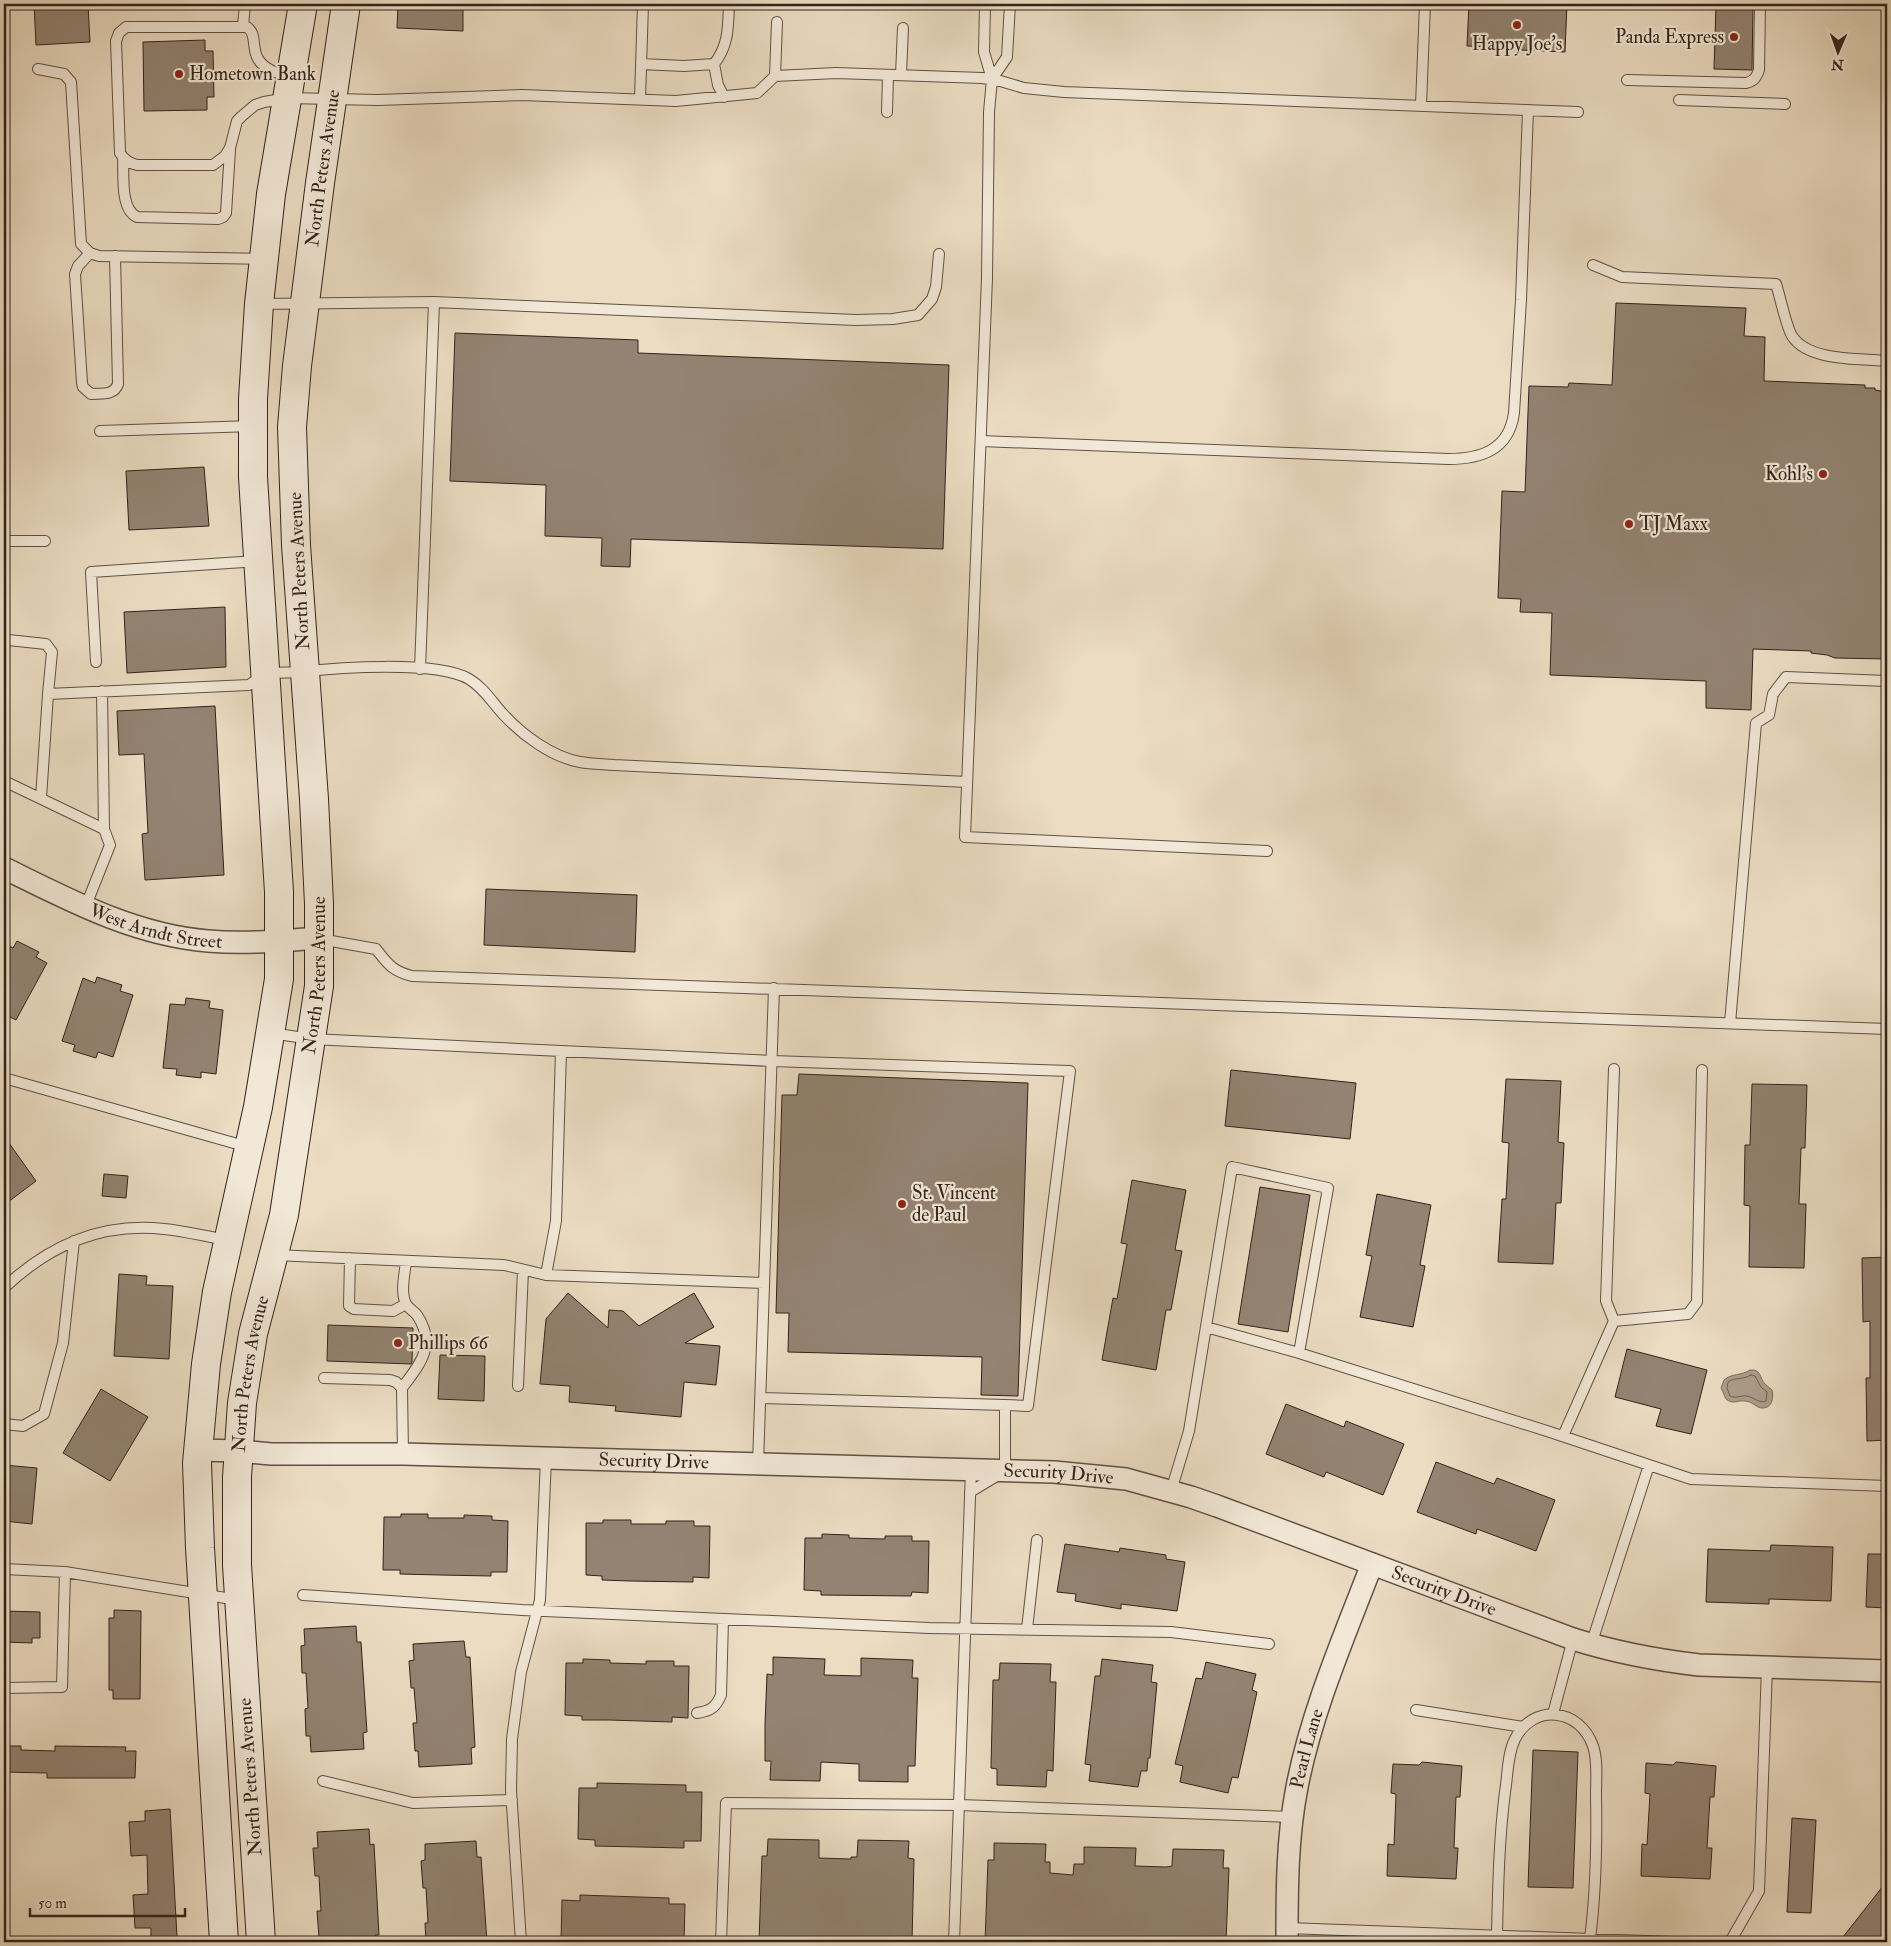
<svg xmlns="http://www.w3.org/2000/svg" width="1891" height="1946" font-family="'IM FELL Double Pica',serif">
<rect width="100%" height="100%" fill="#ebdcc2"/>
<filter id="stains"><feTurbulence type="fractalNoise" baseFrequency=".004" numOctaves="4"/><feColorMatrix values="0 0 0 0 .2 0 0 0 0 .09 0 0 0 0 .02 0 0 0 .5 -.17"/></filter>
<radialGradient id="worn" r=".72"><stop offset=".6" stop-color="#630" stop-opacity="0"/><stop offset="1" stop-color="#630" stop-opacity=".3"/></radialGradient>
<path fill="#ac9d89" stroke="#7c6c5d" d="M 1750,1370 C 1762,1369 1759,1378 1765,1384 C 1767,1386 1770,1388 1772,1390 C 1774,1398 1772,1409 1761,1408 C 1756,1407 1751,1401 1745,1401 C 1737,1400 1733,1405 1726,1399 L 1721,1388 L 1724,1380 C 1732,1373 1741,1376 1750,1370 Z"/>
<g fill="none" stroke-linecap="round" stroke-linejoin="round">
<path stroke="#706052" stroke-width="1" d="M 1751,1375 L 1755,1376 L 1761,1387 L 1767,1392 L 1766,1401 C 1759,1404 1754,1397 1747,1396 C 1741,1395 1736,1399 1730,1396 L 1727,1388 L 1728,1382 C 1735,1377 1743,1380 1751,1375 Z"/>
</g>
<path fill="#938372" stroke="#33221b" d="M 34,4 L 88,4 L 90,42 L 36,45 Z
M 398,4 L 463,4 L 463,31 L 397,28 Z
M 1469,4 L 1567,4 L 1565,52 L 1521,50 L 1521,48 L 1467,46 Z
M 1716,4 L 1753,4 L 1752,70 L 1714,69 Z
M 205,40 L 205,51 L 213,51 L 214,97 L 207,97 L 207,110 L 144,111 L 143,42 Z
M 1616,303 L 1746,308 L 1744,336 L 1765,337 L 1764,381 L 1865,385 L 1865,388 L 1875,388 L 1875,390 L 1887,392 L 1887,659 L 1835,658 L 1827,655 L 1811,653 L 1811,651 L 1753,649 L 1751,710 L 1706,708 L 1706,681 L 1550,675 L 1552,613 L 1520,612 L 1521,599 L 1498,598 L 1502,491 L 1525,492 L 1529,386 L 1568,387 L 1569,383 L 1612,385 Z
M 455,333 L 638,340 L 638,353 L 949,365 L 943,549 L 631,539 L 630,567 L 601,566 L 602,538 L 545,536 L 546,485 L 450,481 Z
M 204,467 L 209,526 L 129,530 L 126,471 Z
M 225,607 L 226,667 L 127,673 L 124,612 Z
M 215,706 L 224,875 L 145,880 L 142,834 L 148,833 L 144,754 L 119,755 L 117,711 Z
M 486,889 L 637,895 L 635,952 L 484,945 Z
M 17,941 L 39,952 L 36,957 L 47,963 L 16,1020 L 4,1014 L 4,943 L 13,948 Z
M 97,977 L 122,985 L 120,991 L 133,995 L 113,1057 L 98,1052 L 96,1058 L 73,1051 L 75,1045 L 62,1041 L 83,978 L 95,983 Z
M 186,998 L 210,1001 L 209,1008 L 223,1010 L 216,1074 L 201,1072 L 201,1078 L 176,1075 L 177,1069 L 163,1068 L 170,1004 L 185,1005 Z
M 1231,1070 L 1356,1083 L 1350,1139 L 1225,1126 Z
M 799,1074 L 1028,1083 L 1018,1396 L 981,1395 L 982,1357 L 788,1352 L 789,1313 L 776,1313 L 782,1095 L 797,1095 Z
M 1506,1079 L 1561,1081 L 1558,1142 L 1564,1143 L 1561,1203 L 1556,1203 L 1553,1264 L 1498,1262 L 1502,1199 L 1506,1199 L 1509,1143 L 1502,1142 Z
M 1752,1084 L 1807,1085 L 1805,1148 L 1801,1148 L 1799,1204 L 1806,1204 L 1804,1268 L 1749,1267 L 1750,1206 L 1744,1205 L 1745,1145 L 1750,1145 Z
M 4,1136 L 36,1181 L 4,1205 Z
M 104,1174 L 128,1176 L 126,1198 L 102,1196 Z
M 1132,1180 L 1186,1190 L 1175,1250 L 1182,1251 L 1171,1310 L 1166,1310 L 1156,1370 L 1102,1360 L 1113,1298 L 1117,1299 L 1127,1244 L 1121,1243 Z
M 1260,1187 L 1310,1195 L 1288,1332 L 1238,1324 Z
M 1377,1194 L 1431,1205 L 1420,1265 L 1425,1266 L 1413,1327 L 1360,1317 L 1372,1256 L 1366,1255 Z
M 1887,1257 L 1887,1440 L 1867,1441 L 1866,1378 L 1870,1378 L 1870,1321 L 1863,1322 L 1862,1258 Z
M 119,1274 L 147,1276 L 146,1285 L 173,1286 L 169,1359 L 114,1356 Z
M 568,1293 L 608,1328 L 609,1310 L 623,1311 L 639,1326 L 694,1293 L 714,1327 L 685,1343 L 720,1346 L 716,1385 L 684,1382 L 681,1417 L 615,1411 L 616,1406 L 569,1402 L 570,1386 L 540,1384 L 546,1319 Z
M 328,1325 L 413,1328 L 412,1362 L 411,1364 L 327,1361 Z
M 1627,1349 L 1707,1370 L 1691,1434 L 1656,1426 L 1661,1409 L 1615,1397 Z
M 440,1355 L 485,1356 L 484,1401 L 438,1399 Z
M 101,1389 L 148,1417 L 110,1481 L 63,1453 Z
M 1286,1404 L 1344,1427 L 1346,1421 L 1404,1444 L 1383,1495 L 1326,1472 L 1324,1477 L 1266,1454 Z
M 1436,1462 L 1494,1484 L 1497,1478 L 1555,1500 L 1536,1551 L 1477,1529 L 1476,1534 L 1417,1512 Z
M 4,1465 L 37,1468 L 32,1524 L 4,1521 Z
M 401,1514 L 428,1514 L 428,1518 L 464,1518 L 464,1515 L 492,1516 L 492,1520 L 508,1521 L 507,1572 L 491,1572 L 491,1576 L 440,1575 L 400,1574 L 400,1570 L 383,1570 L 384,1517 L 401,1517 Z
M 603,1520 L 631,1520 L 631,1524 L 666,1524 L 666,1521 L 694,1521 L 694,1526 L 710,1526 L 709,1578 L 693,1577 L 693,1582 L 630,1581 L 602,1580 L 602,1576 L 586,1575 L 586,1523 L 603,1523 Z
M 822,1534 L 849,1535 L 849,1538 L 885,1539 L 885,1536 L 912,1536 L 912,1541 L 929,1541 L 928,1593 L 912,1592 L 911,1596 L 821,1595 L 821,1591 L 804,1590 L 805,1538 L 822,1538 Z
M 1065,1544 L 1119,1552 L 1120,1548 L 1166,1555 L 1166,1559 L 1185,1562 L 1177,1611 L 1121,1604 L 1121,1609 L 1075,1601 L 1076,1594 L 1057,1592 Z
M 1771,1545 L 1833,1547 L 1831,1601 L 1769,1599 L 1769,1604 L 1706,1602 L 1708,1549 L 1770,1551 Z
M 1868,1554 L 1887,1554 L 1887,1608 L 1866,1607 Z
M 114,1610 L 141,1611 L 140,1699 L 113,1699 L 113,1690 L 109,1690 L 109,1618 L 114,1618 Z
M 4,1611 L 40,1612 L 40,1638 L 32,1638 L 32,1643 L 4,1642 Z
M 356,1626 L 357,1642 L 361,1642 L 367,1732 L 363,1733 L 364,1749 L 311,1752 L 310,1736 L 306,1736 L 305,1709 L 308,1708 L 306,1673 L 302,1673 L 301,1646 L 305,1645 L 304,1629 Z
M 464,1641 L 466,1657 L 470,1657 L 475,1747 L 471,1748 L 472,1764 L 419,1767 L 418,1751 L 415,1751 L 413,1723 L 417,1723 L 414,1688 L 411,1688 L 409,1661 L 414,1660 L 413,1644 Z
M 773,1657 L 825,1659 L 824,1675 L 861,1676 L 861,1658 L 913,1660 L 912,1678 L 918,1678 L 915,1766 L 908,1766 L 908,1782 L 859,1781 L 859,1764 L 821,1762 L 820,1781 L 770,1780 L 771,1761 L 765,1761 L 765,1724 L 767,1674 L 773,1675 Z
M 583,1659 L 610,1660 L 610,1663 L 646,1664 L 646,1661 L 674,1661 L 674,1666 L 689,1666 L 688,1718 L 672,1717 L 672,1722 L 609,1720 L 582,1720 L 582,1716 L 565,1715 L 566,1663 L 583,1663 Z
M 1102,1659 L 1153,1665 L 1151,1682 L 1157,1683 L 1150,1758 L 1148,1758 L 1147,1771 L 1141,1771 L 1138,1787 L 1089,1781 L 1091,1765 L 1085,1764 L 1095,1676 L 1100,1676 Z
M 1206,1662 L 1256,1674 L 1252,1690 L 1257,1692 L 1238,1778 L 1232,1777 L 1228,1793 L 1180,1782 L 1183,1766 L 1175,1764 L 1196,1678 L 1202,1679 Z
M 1000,1663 L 1051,1664 L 1050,1682 L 1056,1682 L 1053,1771 L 1047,1770 L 1046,1787 L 997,1785 L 997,1769 L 991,1768 L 993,1680 L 999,1680 Z
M 4,1746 L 21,1746 L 21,1750 L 55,1751 L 55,1746 L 126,1747 L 125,1751 L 136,1751 L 135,1778 L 47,1778 L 47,1773 L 4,1772 Z
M 1533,1750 L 1578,1752 L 1573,1888 L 1528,1887 Z
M 1422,1762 L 1462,1766 L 1460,1797 L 1456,1797 L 1454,1848 L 1458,1848 L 1456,1879 L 1387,1876 L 1388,1844 L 1394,1845 L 1396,1794 L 1391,1793 L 1393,1764 L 1419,1765 Z
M 1676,1762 L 1716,1766 L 1714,1797 L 1710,1797 L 1707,1848 L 1712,1848 L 1710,1879 L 1641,1876 L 1642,1844 L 1647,1845 L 1650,1794 L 1645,1793 L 1646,1763 L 1673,1765 Z
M 597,1783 L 686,1785 L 686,1792 L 702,1792 L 701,1841 L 684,1841 L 684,1848 L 595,1846 L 595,1840 L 578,1839 L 579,1788 L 597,1788 Z
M 170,1809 L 177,1937 L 151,1938 L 151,1928 L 135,1928 L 133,1895 L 148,1894 L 147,1855 L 131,1856 L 129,1822 L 145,1821 L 145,1811 Z
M 1792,1818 L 1816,1820 L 1811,1913 L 1787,1912 Z
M 369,1829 L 370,1845 L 374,1844 L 379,1935 L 375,1935 L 376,1942 L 323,1942 L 322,1938 L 319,1938 L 317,1911 L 321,1911 L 319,1876 L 315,1876 L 313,1848 L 318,1848 L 317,1832 Z
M 768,1839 L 819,1840 L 819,1858 L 851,1859 L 851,1857 L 857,1857 L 858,1840 L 909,1841 L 908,1858 L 914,1859 L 912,1942 L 759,1942 L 762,1856 L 767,1856 Z
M 476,1841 L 477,1857 L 481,1857 L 487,1942 L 426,1942 L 425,1923 L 428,1923 L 426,1888 L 423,1888 L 421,1861 L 425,1860 L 425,1844 Z
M 994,1843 L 1046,1844 L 1045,1862 L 1050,1862 L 1050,1873 L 1073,1875 L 1074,1864 L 1084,1864 L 1084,1847 L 1136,1848 L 1135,1866 L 1166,1867 L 1172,1866 L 1173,1849 L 1224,1850 L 1223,1868 L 1229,1868 L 1226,1942 L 985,1942 L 988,1860 L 994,1860 Z
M 1887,1881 L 1887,1942 L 1839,1942 Z
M 580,1895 L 669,1898 L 669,1904 L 685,1904 L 684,1942 L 561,1942 L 562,1900 L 580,1901 Z"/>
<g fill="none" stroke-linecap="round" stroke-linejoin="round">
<g stroke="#615045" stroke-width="12">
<path id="service" d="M 985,4 L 984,52 L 992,79 L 989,112 L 987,278 L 965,837 L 1267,851
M 243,26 L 245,4
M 641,64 L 684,66 L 714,64 C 729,45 728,27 729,4
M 714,64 L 718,85 L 724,97
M 38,69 L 64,74 L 71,82 L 81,244 L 90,253 L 99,256 L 263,259
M 901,75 L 903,28
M 289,76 C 274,73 257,66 255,50 C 253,41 255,33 247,27 L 126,27 L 119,33 L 116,41 L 120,153 C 124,160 129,163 137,165 L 213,165 L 225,156 L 230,148 L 237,121 L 242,116 L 255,105 L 264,102 L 288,98 L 378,100 L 522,95 L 676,101 L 757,93 L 775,76 L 836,73 L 982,78 L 997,80 L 1024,88 L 1064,92 L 1578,112
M 775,76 L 777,22
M 992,79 L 1007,57 L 1010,4
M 1627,80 L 1746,83 C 1754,81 1756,78 1759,70 L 1760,4
M 640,99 L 643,4
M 1679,100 L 1785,104
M 1421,105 L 1425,4
M 887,112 L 888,75
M 123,158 C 124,175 120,209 137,217 L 218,219 L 223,217 L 226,213 L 230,150
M 90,253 L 78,266 L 75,274 L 82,383 L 83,387 L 91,394 C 101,393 114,396 118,384 L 115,256
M 1593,265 L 1622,277 L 1776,284 C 1780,296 1786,326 1792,336 C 1809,362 1860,358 1887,361
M 260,304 L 434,302 L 856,320 L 893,319 L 918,315 L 932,299 L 936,287 L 939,254
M 100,431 L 253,426
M 981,441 L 1448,459 C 1481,459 1509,450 1514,413 L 1521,300 L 1528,110
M 4,541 L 45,541
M 4,644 L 8,640 L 46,644 L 52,652 L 48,694 L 249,685 C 254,682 260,677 265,675 C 274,672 286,673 296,672 C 336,668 435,660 469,679 C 484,688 492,702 503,714 C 522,735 552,757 580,762 C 591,764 603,764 614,765 L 967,782
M 96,662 L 91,572 L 258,561
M 420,669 L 434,302
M 102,691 L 104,829
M 4,781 L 104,829 L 110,845 L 85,908
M 41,798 L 48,694
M 320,939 L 376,949 C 388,964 392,971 412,976 L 1887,1029
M 1730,1023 L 1756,723 L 1769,715 L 1773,694 L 1786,677 L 1887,681
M 271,1033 L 311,1039 L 772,1061 L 1070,1071 L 1028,1406 L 1005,1405 L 1005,1471 L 970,1492
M 1614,1069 L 1606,1301 L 1614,1321 L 1688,1314 L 1697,1302 L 1702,1070
M 4,1078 L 248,1147
M 274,1255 L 504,1265 L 546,1275 L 764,1283
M 350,1258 L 349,1306 L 354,1309 L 393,1311 L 406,1304
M 546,1275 L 556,1221 L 561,1051
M 5,1287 C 50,1245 101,1222 164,1229 C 186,1231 207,1237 228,1240
M 1206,1327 L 1299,1353 L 1550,1432 L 1691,1479 L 1887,1486
M 324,1378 L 390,1380 L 396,1382 L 402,1388 L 403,1454
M 518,1386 L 523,1270
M 402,1388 C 420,1364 437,1345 417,1315 C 414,1311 408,1308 406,1304 C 400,1292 405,1273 406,1261
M 761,1398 L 1005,1405
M 4,1424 L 23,1426 L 44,1414 L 63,1343 L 74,1241
M 1563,1436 L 1614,1321
M 758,1464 L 774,988
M 1171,1491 L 1189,1431 L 1232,1167 L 1328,1188 L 1299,1353
M 4,1569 L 65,1572 L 238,1600
M 303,1595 L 522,1610 L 929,1628 L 1171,1632 L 1269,1644
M 1027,1629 L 1037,1540
M 1591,1645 L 1649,1465
M 4,1688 L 62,1687 L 65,1572
M 1416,1710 L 1523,1727
M 697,1713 C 711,1711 716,1707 721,1695 L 723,1619
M 1553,1714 L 1573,1639
M 323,1781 L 413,1803 L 512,1800
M 1287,1928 L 1674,1942
M 1497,1936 C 1498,1888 1499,1839 1505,1792 C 1508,1775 1507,1755 1515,1739 C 1533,1703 1580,1708 1593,1746 C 1598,1760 1596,1780 1596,1795 C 1597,1843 1596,1891 1590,1939
M 521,1942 L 511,1790 L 512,1739 L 521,1672 L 540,1600 L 546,1458
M 721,1942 L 726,1803 L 959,1805 L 1292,1817
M 954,1942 L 971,1470
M 1730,1942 L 1759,1891 L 1767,1667"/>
</g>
<g stroke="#615045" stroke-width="24">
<g id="minor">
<path id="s1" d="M 4,868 C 69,900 134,935 208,941 C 244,944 282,941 319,938"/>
<path id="s2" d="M 199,1450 L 239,1451 L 271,1454 L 403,1454 L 1054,1472 L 1126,1479 L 1191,1497 L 1217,1506 L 1573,1639 C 1614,1652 1656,1660 1699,1665 L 1887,1671"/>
<path id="s3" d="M 1287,1942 C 1287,1890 1287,1838 1297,1787 C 1312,1710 1344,1637 1372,1564"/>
</g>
</g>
<g stroke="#33221b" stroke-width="30">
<g id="secondary">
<path d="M 224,1942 L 200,1548 L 197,1463 L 206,1364 L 217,1292 L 258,1107 L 279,979 L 279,892 L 253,477 L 253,399 L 259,304 L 271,194 L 303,4"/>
<path id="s4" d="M 261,1942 L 237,1565 L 237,1477 L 242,1403 L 253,1334 L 284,1215 L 319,986 L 319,904 L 314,799 L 296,545 L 292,427 L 297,366 L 320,183 L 346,4"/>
</g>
</g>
<use href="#service" stroke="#f2e8d7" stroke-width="10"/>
<use href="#minor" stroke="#f2e8d7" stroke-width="21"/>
<use href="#secondary" stroke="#f2e8d7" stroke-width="28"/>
</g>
<g fill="#8f2418" stroke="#f2e8d7" stroke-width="2">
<circle cx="1517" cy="25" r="5"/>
<circle cx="1734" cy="37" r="5"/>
<circle cx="179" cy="74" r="5"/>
<circle cx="1823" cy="474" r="5"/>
<circle cx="1629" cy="524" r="5"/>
<circle cx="902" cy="1204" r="5"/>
<circle cx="398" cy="1343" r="5"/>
</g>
<g text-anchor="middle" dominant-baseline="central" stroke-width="4.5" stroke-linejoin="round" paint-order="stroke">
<g font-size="19" fill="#33221b" stroke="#f2e8d7" text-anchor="start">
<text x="1724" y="37" text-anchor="end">Panda Express</text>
<text x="1517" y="44" text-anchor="middle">Happy Joe's</text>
<text x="189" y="74">Hometown Bank</text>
<text x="1813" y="474" text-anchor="end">Kohl's</text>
<text x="1639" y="524">TJ Maxx</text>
<text x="912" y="1193">St. Vincent<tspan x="912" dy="22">de Paul</tspan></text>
<text x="408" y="1343">Phillips 66</text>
</g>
<g font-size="19" fill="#33221b" stroke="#f2e8d7">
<text stroke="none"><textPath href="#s4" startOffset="1785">North Peters Avenue</textPath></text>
<text transform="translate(299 571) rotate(-93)">North Peters Avenue</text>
<text stroke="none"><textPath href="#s1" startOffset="164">West Arndt Street</textPath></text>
<text stroke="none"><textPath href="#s4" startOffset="975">North Peters Avenue</textPath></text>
<text stroke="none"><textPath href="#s4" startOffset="570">North Peters Avenue</textPath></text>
<text stroke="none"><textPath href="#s2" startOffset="455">Security Drive</textPath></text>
<text stroke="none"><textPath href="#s2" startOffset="860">Security Drive</textPath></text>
<text stroke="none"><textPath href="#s2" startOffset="1265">Security Drive</textPath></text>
<text stroke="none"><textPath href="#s3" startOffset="195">Pearl Lane</textPath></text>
<text transform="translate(250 1777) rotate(-94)">North Peters Avenue</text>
</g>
</g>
<rect width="1891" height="1946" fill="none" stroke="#ebdcc2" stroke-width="20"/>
<rect x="5" y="5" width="1881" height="1936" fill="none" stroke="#33221b" stroke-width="2.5"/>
<rect x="10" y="10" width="1871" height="1926" fill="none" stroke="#33221b"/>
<g transform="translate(1838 52) rotate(182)" stroke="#f2e8d7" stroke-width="4" paint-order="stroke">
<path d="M0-4L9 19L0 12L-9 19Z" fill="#33221b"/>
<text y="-8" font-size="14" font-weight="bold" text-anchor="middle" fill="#33221b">N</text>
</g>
<path d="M30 1908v8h155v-8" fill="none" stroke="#33221b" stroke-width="2.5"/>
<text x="38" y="1908" font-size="15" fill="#33221b" stroke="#f2e8d7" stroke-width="4" paint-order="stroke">50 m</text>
<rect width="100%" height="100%" filter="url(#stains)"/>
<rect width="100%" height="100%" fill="url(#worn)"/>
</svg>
